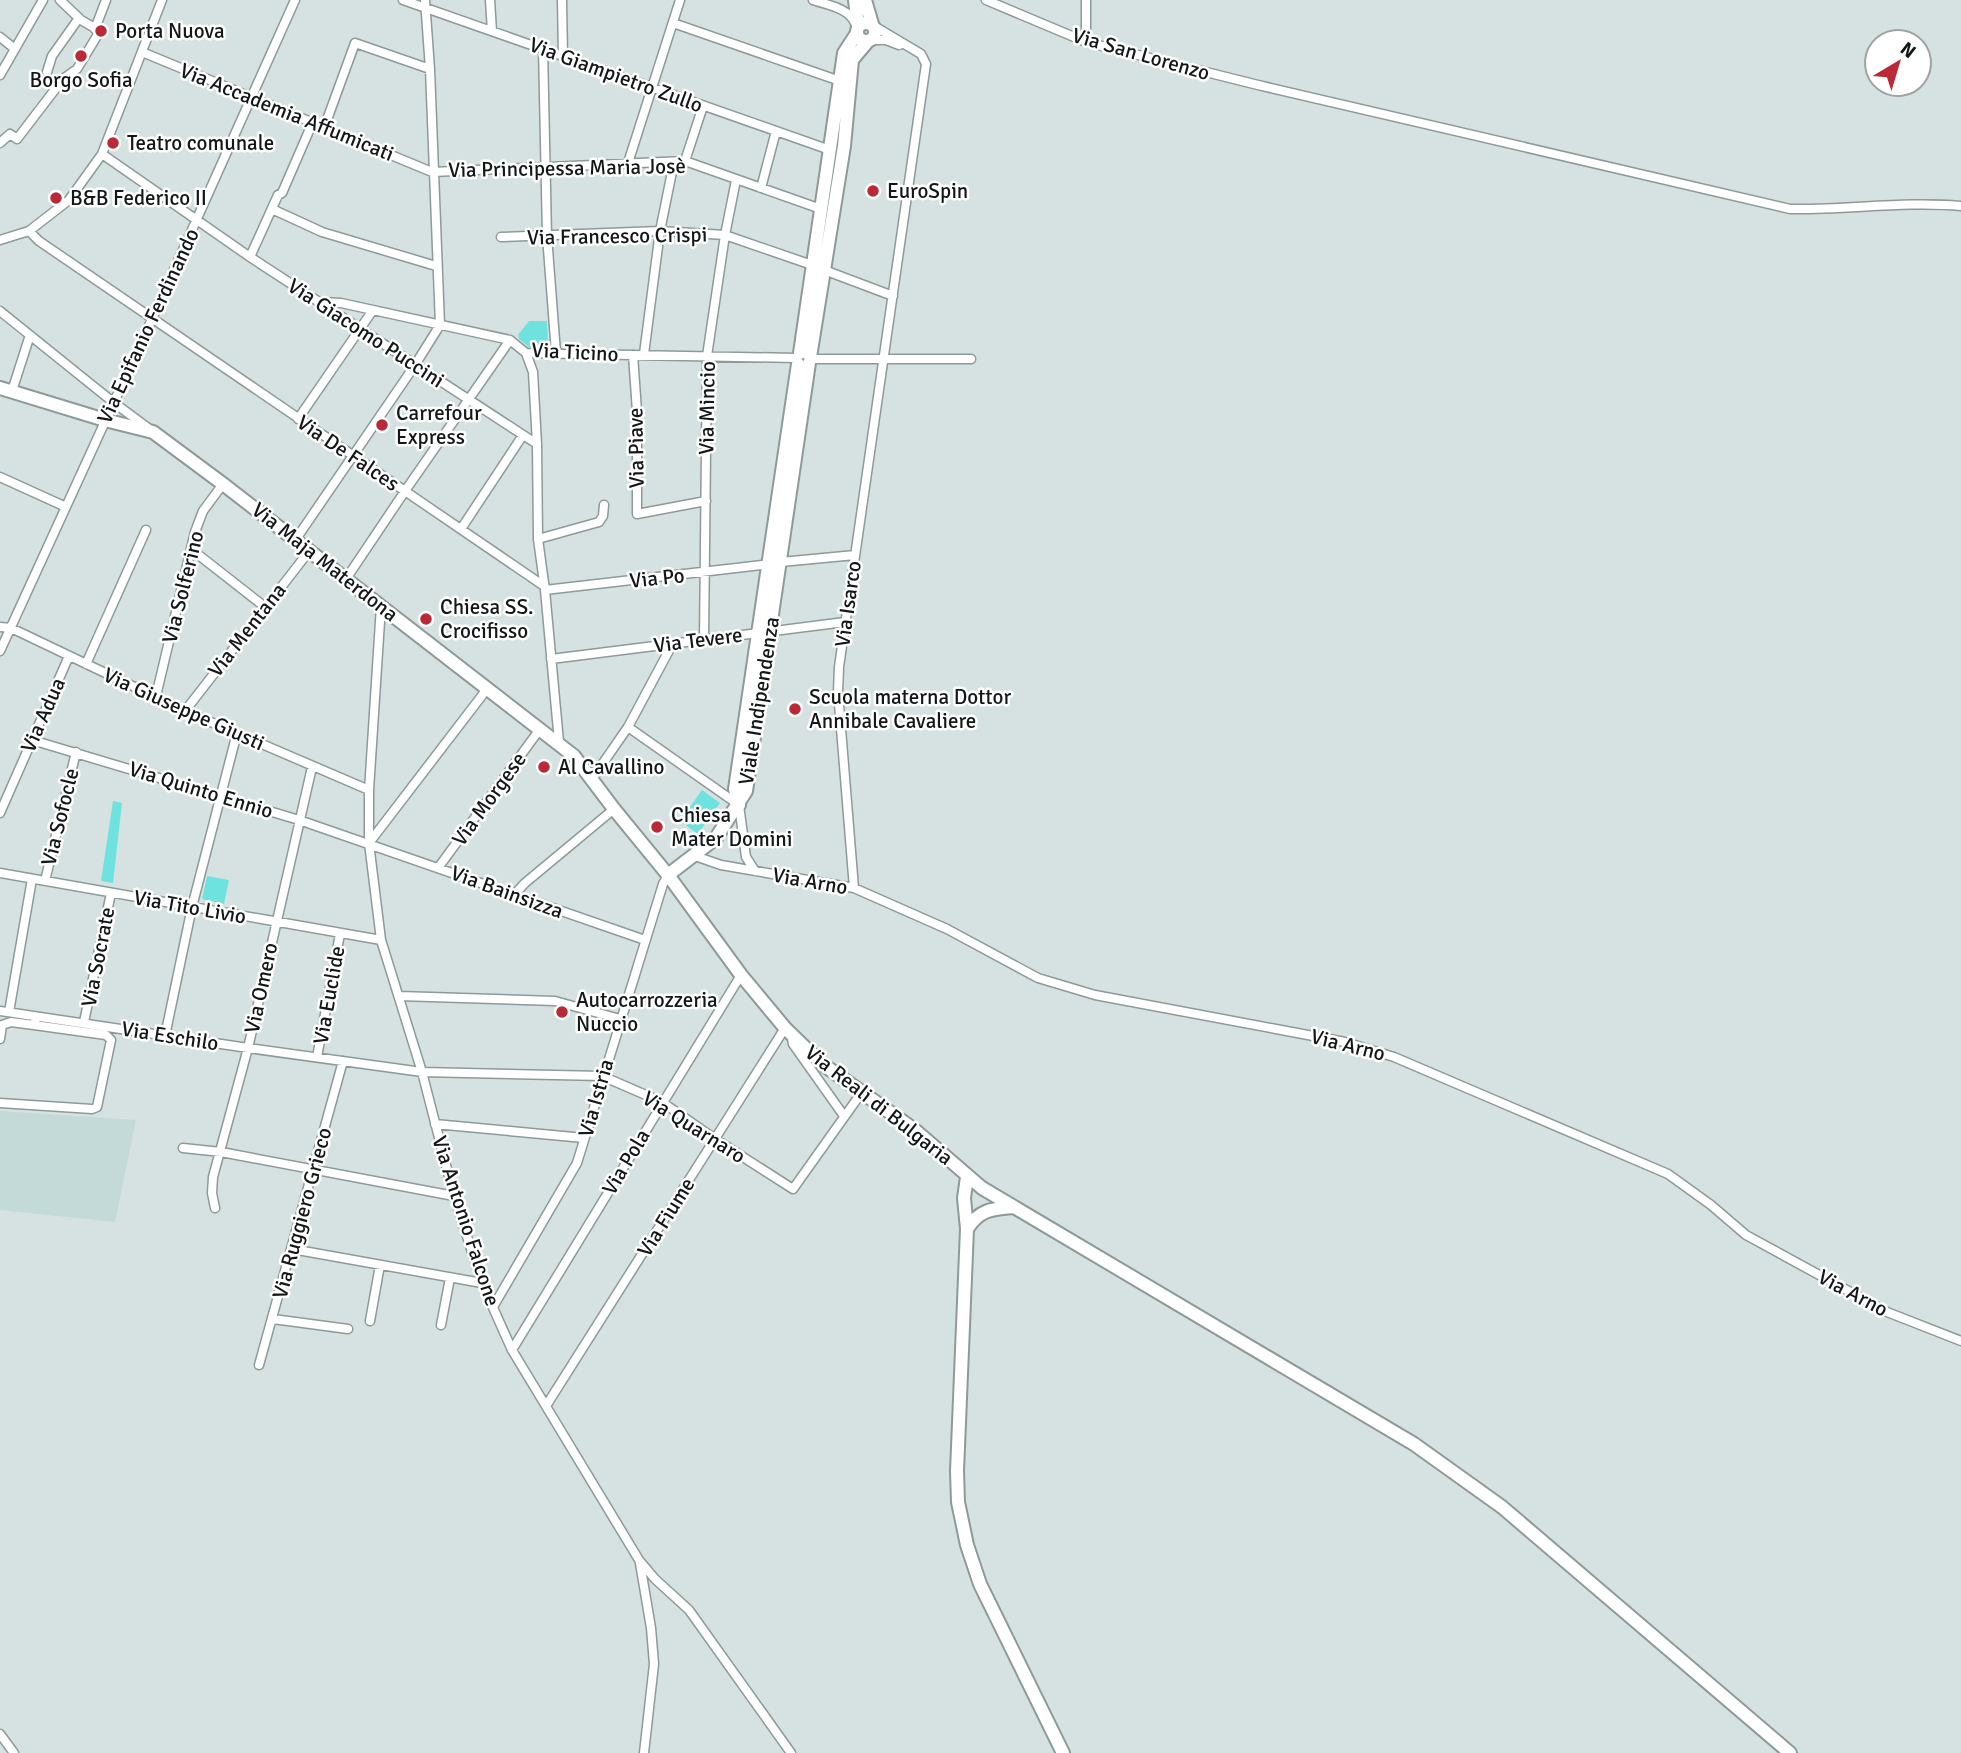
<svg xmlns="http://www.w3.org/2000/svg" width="1961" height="1753" font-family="Signika,sans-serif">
<rect width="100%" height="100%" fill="#d5e2e1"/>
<path fill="#c3dad8" d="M 0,1111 L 136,1120 L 115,1222 L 0,1210 Z"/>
<path fill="#6ee2de" d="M 529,321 L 547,321 L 548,343 L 543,349 L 531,349 L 519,339 L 518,335 Z
M 702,790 L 720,803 L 698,834 L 680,821 Z
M 113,801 L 122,803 L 113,883 L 101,881 Z
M 207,876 L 229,880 L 224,904 L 202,899 Z"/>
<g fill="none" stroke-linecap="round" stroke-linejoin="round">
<g stroke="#8e9a99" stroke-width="11">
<path id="street" d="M 403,0 L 830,150
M 425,0 L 430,69 L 440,325
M 490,0 L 492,31
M 562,0 L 563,57
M 813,0 C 827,5 849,8 855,23
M 986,0 L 1086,42 L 1258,85 L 1790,209 C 1848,210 1904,201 1961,206
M 1086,0 L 1086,42
M 673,23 L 840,81
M 95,29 L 106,0
M 0,37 L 15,49
M 871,40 L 886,40 L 899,45
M 543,48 L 547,236 L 556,353
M 142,52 L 432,172 L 685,161 L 821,209
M 47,72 L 52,56 L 79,18
M 0,75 L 43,0
M 324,128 L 355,43 L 430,69
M 0,143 L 10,134 L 17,139 L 63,79 L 77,69 L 100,31 L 81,20 L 60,0
M 102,154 L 250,257 L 537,444
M 685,161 L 703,106
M 628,163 L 680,0
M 761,188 L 776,131
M 272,209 L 322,232 L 436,266
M 29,231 L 39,241 L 544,586
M 501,237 L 660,231 L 725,235 L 812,265
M 0,240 L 29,231 L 69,200 L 102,154 L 162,0
M 250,257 L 278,195 L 282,193 L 312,124
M 824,270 L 893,296
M 321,302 L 341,303 L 510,340 L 526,353 L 796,358
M 0,311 L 113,402 L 148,428
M 526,353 L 533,372 L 537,444 L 538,539 L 545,590 L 559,742
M 644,354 L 660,231 L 674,162
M 633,355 L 637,411 L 637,514 L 706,501
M 810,359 L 971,359
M 12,391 L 30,335
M 298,419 L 373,310
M 0,477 L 66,507
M 461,529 L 523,435
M 296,539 L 415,365 L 440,325
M 538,539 L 599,522 L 603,516 L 604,505
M 191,549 L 265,607
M 781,562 L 855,555
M 346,579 L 405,491 L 510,340
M 545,590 L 770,564
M 381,606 L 369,790 L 369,843 L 381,940 L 422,1072 L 454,1196 L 482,1283 L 512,1350 L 639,1560 L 655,1579 L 689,1610 L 791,1753
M 0,627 L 11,628 L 185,711 L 369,790
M 704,640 L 707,356 L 725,235 L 736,180
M 0,651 L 152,319 L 295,0
M 551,659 L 845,622
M 86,664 L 146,530
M 156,696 L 195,532 L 203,511 L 223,484
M 185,711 L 310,550
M 628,727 L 739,805 L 746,857 L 755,871
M 32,740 L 299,820 L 645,940
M 592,779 L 628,727 L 673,643
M 0,813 L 69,656
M 369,843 L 487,689
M 695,856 L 721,865 L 854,888 L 947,929 L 1038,978 L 1095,995 L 1345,1042 L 1394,1057 L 1668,1174 L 1711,1205 L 1746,1235 L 1887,1312 L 1961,1341
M 438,868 L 540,729
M 0,873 L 381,940
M 45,881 L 76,752
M 854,888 L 838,692 L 839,667 L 926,64 L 921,54 L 874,26
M 514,895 L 525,883 L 614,809
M 399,996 L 555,1001 L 620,1019
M 0,1011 L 248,1048 L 422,1072 L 602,1076 L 662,1102 L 715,1139 L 793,1189 L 862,1092
M 9,1012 L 32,879
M 84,1022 L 111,893
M 165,1036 L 192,907 L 237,733
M 792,1038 L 793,1044 L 844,1116
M 0,1039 L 2,1025 L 11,1022 L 34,1025 L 36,1019
M 317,1057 L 340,934
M 0,1103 L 92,1109 L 97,1107 L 111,1040 L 106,1035 L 34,1025
M 435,1124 L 584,1138
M 183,1148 L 221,1152 L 454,1196
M 215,1208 L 212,1193 L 213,1177 L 248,1048 L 312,767
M 292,1249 L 482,1283
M 493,1307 L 577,1163 L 663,884 L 668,875
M 273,1319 L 348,1329
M 370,1321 L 380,1265
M 441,1325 L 450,1278
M 512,1350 L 741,975
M 259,1365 L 343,1061
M 546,1406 L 785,1028
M 640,1563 L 651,1628 L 654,1664 L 644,1753
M 0,1734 L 14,1753"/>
</g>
<g stroke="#8e9a99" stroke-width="16">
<path id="secondary" d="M 855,0 L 858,26
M 865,0 L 872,24
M857 32a9 9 0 1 1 18 0a9 9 0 1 1-18 0Z
M 800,353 L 844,53 L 857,33
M 810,357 L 844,146 L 852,60 L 868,41
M 0,388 L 105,420 L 153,432 L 223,484 L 574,756 L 614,809 L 668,875 L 741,975 L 785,1028 L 821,1063 L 916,1131 L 982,1188 L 1414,1444 L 1502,1507 L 1790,1753
M 739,805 L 735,789 L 798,364
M 668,875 L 716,838 L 746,791 L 809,363
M 967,1177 L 964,1198 L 967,1229 L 957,1471 L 958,1502 L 967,1545 L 980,1584 L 1063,1753
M 967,1229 C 980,1209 992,1209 1014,1207"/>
</g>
<use href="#street" stroke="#fff" stroke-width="8"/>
<use href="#secondary" stroke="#fff" stroke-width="12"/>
</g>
<g fill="#ba2937" stroke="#fff" stroke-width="2.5">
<circle cx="101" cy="31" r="7"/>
<circle cx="81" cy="56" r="7"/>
<circle cx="113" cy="143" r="7"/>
<circle cx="873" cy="191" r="7"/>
<circle cx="56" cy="198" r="7"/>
<circle cx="382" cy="425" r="7"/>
<circle cx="426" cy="619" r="7"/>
<circle cx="795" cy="709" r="7"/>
<circle cx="544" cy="767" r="7"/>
<circle cx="657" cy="827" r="7"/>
<circle cx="562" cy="1012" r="7"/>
</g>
<g text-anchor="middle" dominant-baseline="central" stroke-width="5" stroke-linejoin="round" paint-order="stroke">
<g font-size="21" fill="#131717" stroke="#fff" text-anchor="start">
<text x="115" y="31">Porta Nuova</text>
<text x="81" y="80" text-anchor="middle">Borgo Sofia</text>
<text x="127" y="143">Teatro comunale</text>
<text x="887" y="191">EuroSpin</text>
<text x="70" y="198">B&amp;B Federico II</text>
<text x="396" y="413">Carrefour<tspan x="396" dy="24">Express</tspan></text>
<text x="440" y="607">Chiesa SS.<tspan x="440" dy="24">Crocifisso</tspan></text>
<text x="809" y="697">Scuola materna Dottor<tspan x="809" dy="24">Annibale Cavaliere</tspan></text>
<text x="558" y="767">Al Cavallino</text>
<text x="671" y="815">Chiesa<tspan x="671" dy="24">Mater Domini</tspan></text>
<text x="576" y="1000">Autocarrozzeria<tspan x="576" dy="24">Nuccio</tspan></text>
</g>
<g font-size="21" fill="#131717" stroke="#fff">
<text transform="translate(1141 54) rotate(16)">Via San Lorenzo</text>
<text transform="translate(616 75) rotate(20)">Via Giampietro Zullo</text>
<text transform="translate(287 112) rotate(22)">Via Accademia Affumicati</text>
<text transform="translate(567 168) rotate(-1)">Via Principessa Maria Josè</text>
<text transform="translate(617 236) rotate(-1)">Via Francesco Crispi</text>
<text transform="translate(148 326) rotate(-65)">Via Epifanio Ferdinando</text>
<text transform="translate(366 333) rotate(33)">Via Giacomo Puccini</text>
<text transform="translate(575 352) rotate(3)">Via Ticino</text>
<text transform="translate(707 408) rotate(-89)">Via Mincio</text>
<text transform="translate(636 448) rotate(-91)">Via Piave</text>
<text transform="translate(348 453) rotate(34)">Via De Falces</text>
<text transform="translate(325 562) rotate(38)">Via Maja Materdona</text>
<text transform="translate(657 578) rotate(-6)">Via Po</text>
<text transform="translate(183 587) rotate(-76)">Via Solferino</text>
<text transform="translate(848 604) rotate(-82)">Via Isarco</text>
<text transform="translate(247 630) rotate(-52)">Via Mentana</text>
<text transform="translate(698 640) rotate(-7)">Via Tevere</text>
<text transform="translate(759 701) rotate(-81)">Viale Indipendenza</text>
<text transform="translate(184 709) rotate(24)">Via Giuseppe Giusti</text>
<text transform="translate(43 715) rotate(-66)">Via Adua</text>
<text transform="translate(201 790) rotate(17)">Via Quinto Ennio</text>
<text transform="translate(489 799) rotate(-54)">Via Morgese</text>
<text transform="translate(60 817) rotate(-76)">Via Sofocle</text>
<text transform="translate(810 881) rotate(10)">Via Arno</text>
<text transform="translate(507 892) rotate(20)">Via Bainsizza</text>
<text transform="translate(190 907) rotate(10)">Via Tito Livio</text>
<text transform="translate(98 957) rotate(-79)">Via Socrate</text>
<text transform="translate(261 988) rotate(-78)">Via Omero</text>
<text transform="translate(329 995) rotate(-80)">Via Euclide</text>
<text transform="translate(170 1036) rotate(9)">Via Eschilo</text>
<text transform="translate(1348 1045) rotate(14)">Via Arno</text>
<text transform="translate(596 1098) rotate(-74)">Via Istria</text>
<text transform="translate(879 1105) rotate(38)">Via Reali di Bulgaria</text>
<text transform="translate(694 1127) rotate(32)">Via Quarnaro</text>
<text transform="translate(626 1162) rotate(-59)">Via Pola</text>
<text transform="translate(302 1213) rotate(-75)">Via Ruggiero Grieco</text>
<text transform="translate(666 1217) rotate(-58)">Via Fiume</text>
<text transform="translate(466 1221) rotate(72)">Via Antonio Falcone</text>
<text transform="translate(1853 1293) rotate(28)">Via Arno</text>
</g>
</g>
<g transform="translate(1898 63) rotate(38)"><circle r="33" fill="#ffffff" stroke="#a1a2a2" stroke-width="2"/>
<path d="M0-5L12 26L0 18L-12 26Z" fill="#ba2937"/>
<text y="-10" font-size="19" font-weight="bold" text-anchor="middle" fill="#131717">N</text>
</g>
</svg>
